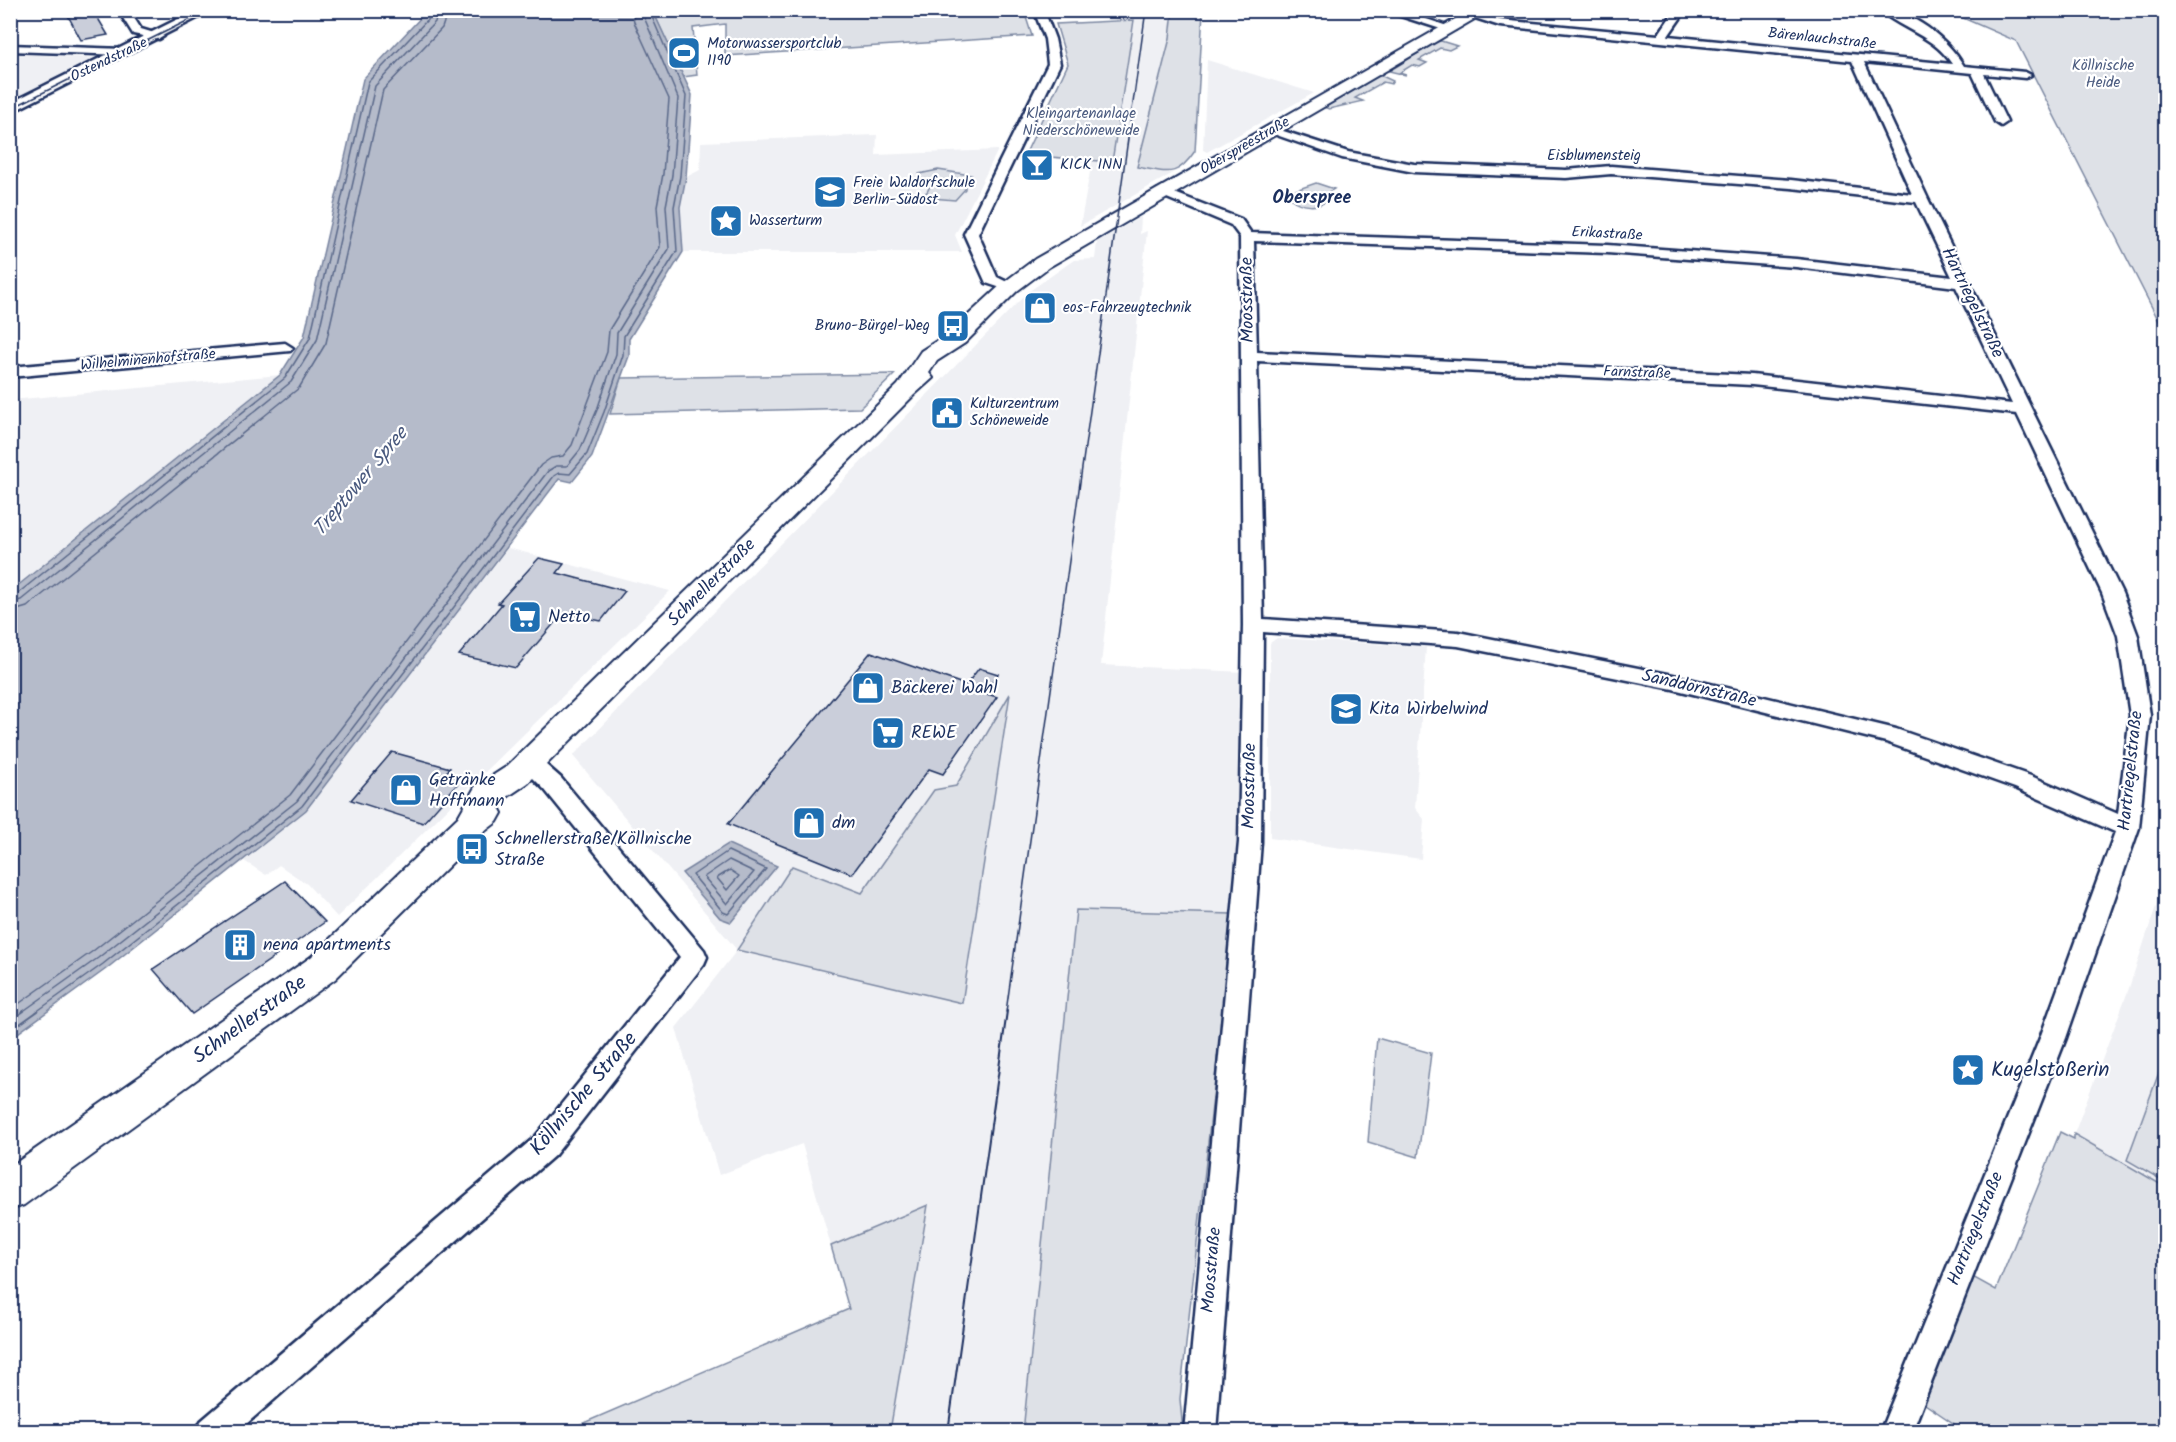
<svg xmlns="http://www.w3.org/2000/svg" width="2176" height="1442" font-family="Kalam,sans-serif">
<rect width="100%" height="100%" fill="#fff"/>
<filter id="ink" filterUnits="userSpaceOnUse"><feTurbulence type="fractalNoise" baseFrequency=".0167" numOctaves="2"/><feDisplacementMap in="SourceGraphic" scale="12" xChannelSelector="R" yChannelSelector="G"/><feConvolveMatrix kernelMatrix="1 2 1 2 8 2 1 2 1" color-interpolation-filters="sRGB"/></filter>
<g filter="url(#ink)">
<path fill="#eff0f4" d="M 1111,11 L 1173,11 L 1170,38 L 1137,167 L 1173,173 L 1080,226 L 1092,161 L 1112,162 L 1134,20 L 1115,20 Z
M 11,54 L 76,57 L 93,58 L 11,100 Z
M 1207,60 L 1314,93 L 1207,152 L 1203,150 Z
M 877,135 L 876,155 L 998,150 L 955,235 L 962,252 L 683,252 L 680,207 L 686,177 L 700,170 L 701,142 Z
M 1141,217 L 1140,234 L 1147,231 L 1101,665 L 1244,672 L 1233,914 L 1076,911 L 1023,1431 L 890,1431 L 928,1205 L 831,1246 L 802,1144 L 719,1175 L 676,1028 L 737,950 L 573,756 L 1028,292 L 1074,260 L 1095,259 L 1097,242 Z
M 280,375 L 103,517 L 11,591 L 11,400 Z
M 508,548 L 670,591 L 337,917 L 307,884 L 279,865 L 266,875 L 244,861 L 306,810 Z
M 1277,638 L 1426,647 L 1415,808 L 1424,819 L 1421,859 L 1270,838 L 1270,643 Z
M 2162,707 L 2166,708 L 2165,1187 L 2074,1134 L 2128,991 L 2160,894 L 2164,763 Z"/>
<path fill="#dee1e7" stroke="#7c88a2" stroke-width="1.5" d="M 653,11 L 1024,11 L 1032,36 L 725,56 L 725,24 L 693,28 L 697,75 L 683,77 Z
M 1173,11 L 1203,11 L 1195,151 C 1176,179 1168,172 1137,167 L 1170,38 Z
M 1947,11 L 2165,11 L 2165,333 L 2016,41 Z
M 1134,20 L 1112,162 L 1025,155 L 1068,64 L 1056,24 Z
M 1441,41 L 1457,46 L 1449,50 L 1440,48 L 1419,60 L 1427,63 L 1420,67 L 1412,65 L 1399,73 L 1406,75 L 1389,71 L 1436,42 Z
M 1382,76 L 1393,81 L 1391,84 L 1383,82 L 1355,98 L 1363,101 L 1329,109 L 1321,106 L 1373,77 Z
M 938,170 L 971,175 L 965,182 L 965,189 L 955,200 L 919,197 L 927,192 L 931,184 L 918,177 L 919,174 Z
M 1316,183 L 1334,189 L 1327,193 L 1329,199 C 1319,209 1301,207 1290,198 L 1290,192 Z
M 895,374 L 860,408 L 610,414 L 621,378 Z
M 1010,694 L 962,1003 L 737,950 L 792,866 L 862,893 L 934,790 L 956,786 Z
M 1076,910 L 1233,914 L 1180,1399 L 1183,1431 L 1023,1432 Z
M 1377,1038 L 1431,1053 L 1418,1157 L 1368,1142 Z
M 2165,1056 L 2165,1182 L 2127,1160 Z
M 2060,1132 L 2074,1139 L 2074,1134 L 2165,1187 L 2165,1431 L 1965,1431 L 1922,1402 L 1971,1276 L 1996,1290 Z
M 928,1205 L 890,1431 L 565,1431 L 849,1309 L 831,1246 Z"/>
<path fill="#b5bbca" stroke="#77839f" stroke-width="1.5" d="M 427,11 L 653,11 L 692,95 L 686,177 L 680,207 L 683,252 L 629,339 L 629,356 L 592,457 L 572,482 L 559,479 L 306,810 L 106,969 L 11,1038 L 11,591 L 280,375 L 304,337 L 363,79 Z
M 728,844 L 777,866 L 731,922 L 720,918 L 682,873 Z"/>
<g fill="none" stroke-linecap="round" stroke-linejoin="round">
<path stroke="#596789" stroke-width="1.5" d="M 10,595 L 17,594 L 285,378 L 310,338 L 368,82 L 430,17 L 431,10
M 10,603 L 21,600 L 291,382 L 317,340 L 375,86 L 435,22 L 439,10
M 10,612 L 27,607 L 299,388 L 326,343 L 383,90 L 442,28 L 448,10
M 728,851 L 766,869 L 728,914 L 723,912 L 693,875 Z
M 729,860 L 754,872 L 727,904 L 704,877 Z
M 730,870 L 739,876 L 727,890 L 717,878 Z
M 10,1010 L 93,951 L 290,795 L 541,465 L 551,458 L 563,456 L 572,445 L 607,352 L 609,330 L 660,247 L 657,206 L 663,174 L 669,99 L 634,22 L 632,10
M 22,1012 L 98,958 L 297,801 L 548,471 L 556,466 L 567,466 L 580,450 L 597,410 L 616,354 L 617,333 L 669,249 L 666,206 L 672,175 L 678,98 L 641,10
M 36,1012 L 103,964 L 302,806 L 554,476 L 559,473 L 570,474 L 587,454 L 604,412 L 623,355 L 624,336 L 677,251 L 674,207 L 680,176 L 686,96 L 649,10"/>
<path stroke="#596789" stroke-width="2" d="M 10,1021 L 24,1011
M 10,1031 L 38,1011"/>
</g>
<path fill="#caceda" stroke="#1b2f5e" stroke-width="1.5" d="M 65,10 L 93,10 L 108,35 L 81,40 Z
M 539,558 L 564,564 L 557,573 L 625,591 L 601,621 L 563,613 L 516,668 L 459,655 L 502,604 L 498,603 Z
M 871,652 L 966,685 L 979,668 L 998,674 L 984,693 L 997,697 L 943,774 L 929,769 L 852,874 L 728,824 Z
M 392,752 L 450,768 L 444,775 L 461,780 L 423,823 L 351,800 Z
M 285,881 L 325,922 L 192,1014 L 153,969 Z"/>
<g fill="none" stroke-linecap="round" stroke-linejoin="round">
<g stroke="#1b2f5e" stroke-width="5">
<path id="minor" d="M 118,10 L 129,10 L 141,29 L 164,36 L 159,39 L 133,34 Z
M 1034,10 L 1044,10 L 1055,39 L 1060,64 L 978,234 L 997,277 L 1017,287 L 1010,291 L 986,283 L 964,234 L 1048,64 L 1045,39 Z
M 1382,10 L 1400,10 L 1456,29 L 1447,31 Z
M 1675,10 L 1686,10 L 1668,36 L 1952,64 C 1934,36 1903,30 1879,10 C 1912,10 1947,38 1964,66 L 2025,72 L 2031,75 L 2025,78 L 1984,74 L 2007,122 L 2001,126 L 1995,122 L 1972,73 L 1864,62 L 1928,199 L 2122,593 L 2138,636 L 2150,715 L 2139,828 L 2066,1038 L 1912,1432 L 1880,1432 L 2040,1038 L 2115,832 L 2015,788 L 1886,742 L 1673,689 L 1458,646 L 1263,632 L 1261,842 L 1216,1432 L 1184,1432 L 1239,842 L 1243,625 L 1240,237 L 1231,225 L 1155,193 L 1157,190 L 1167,190 L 1241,219 L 1251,233 L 1607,245 L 1796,259 L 1952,277 L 1916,202 L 1791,188 L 1611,174 L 1566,178 L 1414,172 L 1342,158 L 1265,131 L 1271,127 L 1348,152 L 1414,164 L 1566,170 L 1611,166 L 1791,180 L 1912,194 L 1852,61 L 1500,26 L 1469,16 L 1474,13 L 1500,20 L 1658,35 ZM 1254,241 L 1607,253 L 1796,267 L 1956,287 L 2012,404 L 1752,375 L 1257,352 ZM 1257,361 L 1752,385 L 2017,414 L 2102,593 L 2118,636 L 2130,715 L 2118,814 L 2031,776 L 1896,729 L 1673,675 L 1458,632 L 1263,619 Z
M 10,45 L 124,49 L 130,52 L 124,55 L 10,51 Z
M 285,343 L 293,348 L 290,351 L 10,377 L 10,367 Z
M 529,755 L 537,757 L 561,778 L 704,950 L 707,957 L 704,964 L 555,1155 L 237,1432 L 196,1432 L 201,1421 L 535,1137 L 680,957 L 545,790 L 518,763 L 521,757 Z"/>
</g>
<g stroke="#1b2f5e" stroke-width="5">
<path id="tertiary" d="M 196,10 L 213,10 L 10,113 L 10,103 Z"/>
</g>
<g stroke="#1b2f5e" stroke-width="4">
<path id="secondary" d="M 1471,10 L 1490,10 L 1049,267 L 1017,291 L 965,343 L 937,361 L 929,373 L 933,378 L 914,395 L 528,783 L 497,804 L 502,813 L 497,822 L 480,835 L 335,979 L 24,1205 L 10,1210 L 10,1167 L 311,957 L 458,817 L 475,787 L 506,767 L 898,385 L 921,351 L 949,333 L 1003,283 L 1035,259 Z"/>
</g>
<use href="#minor" fill="#fff" fill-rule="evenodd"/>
<use href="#tertiary" fill="#fff" fill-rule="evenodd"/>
<use href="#secondary" fill="#fff" fill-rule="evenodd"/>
<path stroke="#1b2f5e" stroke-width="1.5" d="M 10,109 L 209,10
M 1006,1012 L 1146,10"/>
<path stroke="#1b2f5e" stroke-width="2" d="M 948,1432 L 1007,1011"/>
</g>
</g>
<defs>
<g id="stadium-square" transform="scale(1.725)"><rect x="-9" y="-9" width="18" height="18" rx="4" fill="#1f6fb2" stroke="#fff"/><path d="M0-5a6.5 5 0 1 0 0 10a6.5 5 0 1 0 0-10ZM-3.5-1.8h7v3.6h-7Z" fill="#fff"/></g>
<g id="bar-square" transform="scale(1.725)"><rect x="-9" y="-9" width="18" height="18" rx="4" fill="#1f6fb2" stroke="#fff"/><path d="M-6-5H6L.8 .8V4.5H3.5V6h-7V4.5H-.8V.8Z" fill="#fff"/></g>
<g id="school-square" transform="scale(1.725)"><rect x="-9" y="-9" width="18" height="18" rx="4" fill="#1f6fb2" stroke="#fff"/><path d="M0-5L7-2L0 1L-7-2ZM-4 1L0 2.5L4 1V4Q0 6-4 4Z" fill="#fff"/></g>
<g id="sight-square" transform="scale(1.725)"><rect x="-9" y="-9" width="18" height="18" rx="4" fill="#1f6fb2" stroke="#fff"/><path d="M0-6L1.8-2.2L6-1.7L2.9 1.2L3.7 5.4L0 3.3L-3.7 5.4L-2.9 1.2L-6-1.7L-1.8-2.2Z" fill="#fff"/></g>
<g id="shop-square" transform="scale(1.725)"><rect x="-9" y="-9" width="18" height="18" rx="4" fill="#1f6fb2" stroke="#fff"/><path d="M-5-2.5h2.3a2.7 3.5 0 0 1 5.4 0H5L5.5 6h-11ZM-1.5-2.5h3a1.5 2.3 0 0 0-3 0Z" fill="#fff"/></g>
<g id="bus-square" transform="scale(1.725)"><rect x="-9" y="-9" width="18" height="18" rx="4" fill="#1f6fb2" stroke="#fff"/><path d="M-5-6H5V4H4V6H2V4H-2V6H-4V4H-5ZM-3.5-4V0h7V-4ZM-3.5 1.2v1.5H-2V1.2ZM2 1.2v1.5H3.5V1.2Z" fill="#fff"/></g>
<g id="civic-square" transform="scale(1.725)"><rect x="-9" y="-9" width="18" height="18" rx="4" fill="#1f6fb2" stroke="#fff"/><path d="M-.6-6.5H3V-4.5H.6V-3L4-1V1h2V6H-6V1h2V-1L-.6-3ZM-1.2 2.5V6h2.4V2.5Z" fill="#fff"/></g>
<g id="supermarket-square" transform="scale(1.725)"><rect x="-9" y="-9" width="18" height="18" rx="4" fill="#1f6fb2" stroke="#fff"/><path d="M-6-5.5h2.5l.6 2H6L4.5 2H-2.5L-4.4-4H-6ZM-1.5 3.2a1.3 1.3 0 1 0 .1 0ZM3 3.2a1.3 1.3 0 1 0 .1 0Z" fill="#fff"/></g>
<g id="building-square" transform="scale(1.725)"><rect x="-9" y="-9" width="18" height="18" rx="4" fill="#1f6fb2" stroke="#fff"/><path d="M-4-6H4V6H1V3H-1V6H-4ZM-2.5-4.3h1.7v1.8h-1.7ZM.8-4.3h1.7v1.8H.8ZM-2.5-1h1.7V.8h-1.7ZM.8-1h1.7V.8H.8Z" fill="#fff"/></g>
</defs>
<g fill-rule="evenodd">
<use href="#stadium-square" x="684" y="53"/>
<use href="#bar-square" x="1037" y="165"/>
<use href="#school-square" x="830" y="192"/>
<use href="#sight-square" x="726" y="221"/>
<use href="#shop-square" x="1040" y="308"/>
<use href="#bus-square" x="953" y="326"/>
<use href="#civic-square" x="947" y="413"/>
<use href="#supermarket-square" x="525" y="617"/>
<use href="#shop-square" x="868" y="688"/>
<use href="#school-square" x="1346" y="709"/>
<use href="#supermarket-square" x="888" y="733"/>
<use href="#shop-square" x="406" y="790"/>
<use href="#shop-square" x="809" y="823"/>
<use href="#bus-square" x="472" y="849"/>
<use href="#building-square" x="240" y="945"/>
<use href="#sight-square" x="1968" y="1070"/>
</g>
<g text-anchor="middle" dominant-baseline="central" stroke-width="4.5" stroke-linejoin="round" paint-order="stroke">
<g font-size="15" fill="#1b2f5e" stroke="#fff">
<text transform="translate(1822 39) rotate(6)">Bärenlauchstraße</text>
<text transform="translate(109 60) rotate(-26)">Ostendstraße</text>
<text transform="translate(1245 146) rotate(-30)">Oberspreestraße</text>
<text x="1594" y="156">Eisblumensteig</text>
<text transform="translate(1607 234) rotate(3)">Erikastraße</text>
<text transform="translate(148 360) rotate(-5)">Wilhelminenhofstraße</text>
<text transform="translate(1637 373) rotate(2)">Farnstraße</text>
</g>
<g font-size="15" fill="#1b2f5e" stroke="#fff" text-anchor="start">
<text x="707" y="44">Motorwassersportclub<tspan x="707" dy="17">1190</tspan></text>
<text x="1060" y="165">KICK INN</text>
<text x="853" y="183">Freie Waldorfschule<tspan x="853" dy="17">Berlin-Südost</tspan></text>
<text x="749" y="221">Wasserturm</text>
<text x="1063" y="308">eos-Fahrzeugtechnik</text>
<text x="930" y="326" text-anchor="end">Bruno-Bürgel-Weg</text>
<text x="970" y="404">Kulturzentrum<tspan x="970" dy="17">Schöneweide</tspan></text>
</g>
<g font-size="15" fill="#4c5c80" stroke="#fff">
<text x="2103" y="66">Köllnische<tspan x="2103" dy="17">Heide</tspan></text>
<text x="1081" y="114">Kleingartenanlage<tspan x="1081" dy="17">Niederschöneweide</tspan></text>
</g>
<g font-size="18" font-weight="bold" fill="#1b2f5e" stroke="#fff">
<text x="1312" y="198">Oberspree</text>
</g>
<g font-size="18" fill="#1b2f5e" stroke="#fff">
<text transform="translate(1248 300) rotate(-91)">Moosstraße</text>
<text transform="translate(1972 303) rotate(64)">Hartriegelstraße</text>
<text transform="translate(712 583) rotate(-45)">Schnellerstraße</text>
<text transform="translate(1699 689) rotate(13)">Sanddornstraße</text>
<text transform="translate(2131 771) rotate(-84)">Hartriegelstraße</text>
<text transform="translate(1250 786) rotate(-89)">Moosstraße</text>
<text transform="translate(1976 1229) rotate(-68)">Hartriegelstraße</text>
<text transform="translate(1212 1270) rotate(-85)">Moosstraße</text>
</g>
<g font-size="18" fill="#1b2f5e" stroke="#fff" text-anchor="start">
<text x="548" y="617">Netto</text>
<text x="891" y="688">Bäckerei Wahl</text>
<text x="1369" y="709">Kita Wirbelwind</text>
<text x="911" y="733">REWE</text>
<text x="429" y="780">Getränke<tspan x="429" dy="21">Hoffmann</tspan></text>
<text x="832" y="823">dm</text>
<text x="495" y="839">Schnellerstraße/Köllnische<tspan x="495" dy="21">Straße</tspan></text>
<text x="263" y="945">nena apartments</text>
</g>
<g font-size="20" font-style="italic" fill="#49597e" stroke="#fff">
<text transform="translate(361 482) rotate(-50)">Treptower Spree</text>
</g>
<g font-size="21" fill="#1b2f5e" stroke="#fff">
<text transform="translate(250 1020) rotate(-36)">Schnellerstraße</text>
<text transform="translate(584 1094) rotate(-50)">Köllnische Straße</text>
</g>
<g font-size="21" fill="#1b2f5e" stroke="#fff" text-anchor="start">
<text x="1991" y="1070">Kugelstoßerin</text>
</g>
</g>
<rect width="2176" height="1442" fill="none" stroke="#fff" stroke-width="36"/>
<rect x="18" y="18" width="2140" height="1406" fill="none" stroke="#1b2f5e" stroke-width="2" filter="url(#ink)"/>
</svg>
